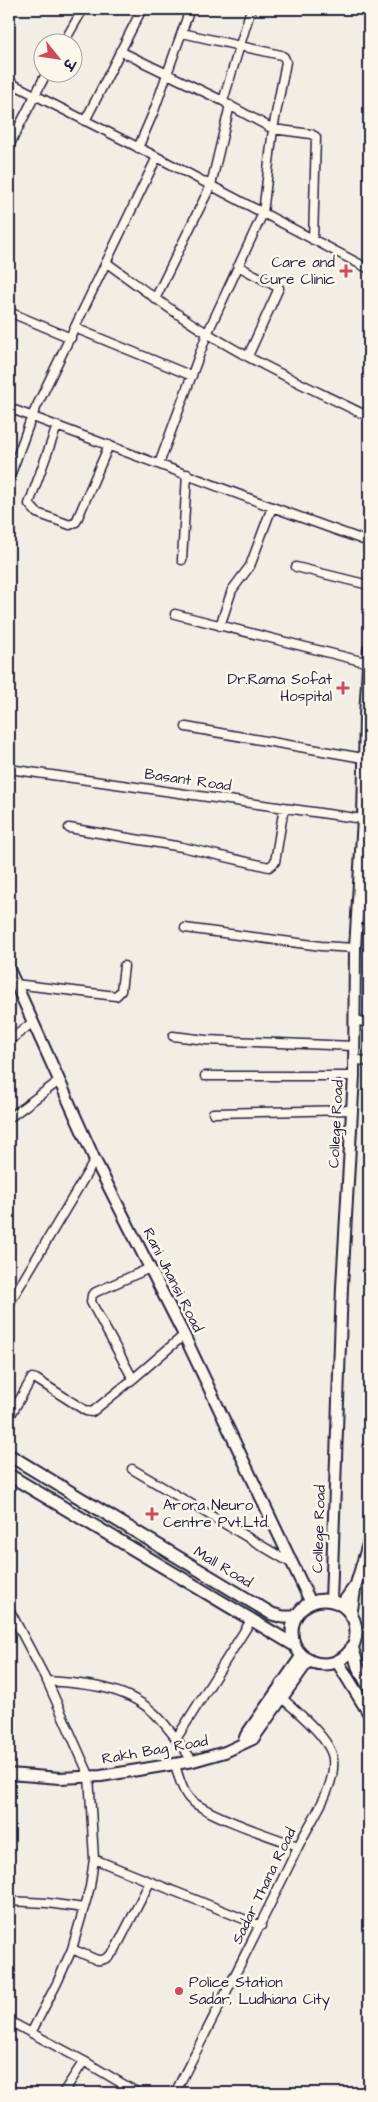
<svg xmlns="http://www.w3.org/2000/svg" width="378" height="2102" font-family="'Architects Daughter','Playpen Sans Deva',sans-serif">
<rect width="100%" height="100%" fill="#f2eee5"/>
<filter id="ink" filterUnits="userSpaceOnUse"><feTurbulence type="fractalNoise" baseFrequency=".02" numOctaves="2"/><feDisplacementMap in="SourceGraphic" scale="10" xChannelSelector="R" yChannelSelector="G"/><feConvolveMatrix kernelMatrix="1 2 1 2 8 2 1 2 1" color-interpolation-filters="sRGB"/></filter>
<g filter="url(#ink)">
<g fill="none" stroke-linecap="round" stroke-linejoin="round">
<g stroke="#22223b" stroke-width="11">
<path id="minor" d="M 64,42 L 83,9
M 120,51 L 223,101 L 251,9
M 9,82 L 157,157 L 369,269
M 227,104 L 273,129 L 311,134 L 316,137 L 313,240
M 85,121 L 142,9
M 9,146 L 47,72
M 138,148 L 154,111 L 190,9
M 107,263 C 140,287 172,312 207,333 C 258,365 315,390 369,417
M 238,266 L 279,288 L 248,356
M 155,299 L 211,185 L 230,105
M 9,312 L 71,338
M 75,328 L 192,376
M 9,408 L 272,507 L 369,542
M 57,426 L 29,504 L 37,513 L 70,525 L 76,522 L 109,445
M 159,464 L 207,334 L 263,213 L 273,129 L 286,62 L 284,57 L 281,55 L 182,33
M 9,479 L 32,416 L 157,157
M 182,560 L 187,474
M 296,567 L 369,585
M 175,614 L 369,663
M 220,626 L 232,590 L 250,566 L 272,507
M 186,727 L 363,758
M 9,769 L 363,819
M 69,828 L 182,847 L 269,867 L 275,862 L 284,807
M 359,897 L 369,899
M 185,928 L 321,946 L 355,948
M 15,984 L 116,996 L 121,991 L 124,966
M 355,1020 L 369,1023
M 173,1036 L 206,1040 L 354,1046
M 9,1041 L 33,1022
M 354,1059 L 369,1062
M 205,1076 L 354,1076
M 213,1113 L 352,1110
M 9,1118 L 59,1081
M 150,1268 L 96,1292 L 92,1295 L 91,1302 L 133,1379 L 184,1335
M 9,1304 L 95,1160
M 9,1418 L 32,1378 L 36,1379 L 86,1411 L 92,1412 L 133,1379
M 132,1469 L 291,1563
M 9,1609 L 48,1683 L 89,1775 L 94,1859 L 90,1887 L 72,1949 L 57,1983 L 31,2033
M 47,1681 C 88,1684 130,1686 160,1719 C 172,1732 182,1747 193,1761
M 176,1739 L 252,1619
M 175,1764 C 178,1775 181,1788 188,1797 C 201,1814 275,1838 298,1846
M 94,1859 L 261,1926
M 9,1901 L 47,1903 L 84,1908
M 72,1949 L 97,1960 C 105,1961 110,1956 115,1950 L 150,1882
M 9,2021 L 84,2061 L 138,2093
M 63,2093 L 84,2061
M 175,2093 C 216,2012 258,1931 297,1849 C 309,1822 336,1790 333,1759 C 331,1740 298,1712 283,1699"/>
</g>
<g stroke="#22223b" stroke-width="14">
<path id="tertiary" d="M 9,969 L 95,1160 L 184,1335 L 311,1603
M 331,1601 L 342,1287 L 354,1076 L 355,948 L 363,819 L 365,716 L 369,649
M 341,1605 L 354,1587
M 351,1616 L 356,1584 L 369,1541
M 243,1743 L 246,1735 L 302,1655
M 9,1774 L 60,1778 L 101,1776 L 193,1761 L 225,1752 L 253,1739 L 309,1660"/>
</g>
<g stroke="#22223b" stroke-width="15">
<path id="secondary" d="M 9,1455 L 272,1614 L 283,1617 L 296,1617
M 9,1475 L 294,1645
M292 1632a32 32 0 1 1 64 0a32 32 0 1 1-64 0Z
M 352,1646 L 358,1667 L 369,1687
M 337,1661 L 369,1713"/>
</g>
<use href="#minor" stroke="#fbf7ec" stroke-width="8"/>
<use href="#tertiary" stroke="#fbf7ec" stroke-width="10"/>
<use href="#secondary" stroke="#fbf7ec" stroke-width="11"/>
</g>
</g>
<g fill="#d1495b" stroke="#fbf7ec" stroke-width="2">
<path d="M343.5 263.5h5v5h5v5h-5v5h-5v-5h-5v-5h5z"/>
<path d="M340.5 680.5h5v5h5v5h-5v5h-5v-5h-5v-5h5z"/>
<path d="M149.5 1506.5h5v5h5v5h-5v5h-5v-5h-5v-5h5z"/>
<circle cx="179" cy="1991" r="5"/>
</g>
<g text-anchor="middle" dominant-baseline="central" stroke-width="5" stroke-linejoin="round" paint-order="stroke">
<g font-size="15" fill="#22223b" stroke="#fbf7ec" text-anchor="end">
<text x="335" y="262">Care and<tspan x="335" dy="17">Cure Clinic</tspan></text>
<text x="332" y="679">Dr.Rama Sofat<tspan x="332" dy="17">Hospital</tspan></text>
<text x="163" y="1505" text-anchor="start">Arora Neuro<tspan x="163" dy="17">Centre Pvt.Ltd.</tspan></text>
<text x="189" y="1982" text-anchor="start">Police Station<tspan x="189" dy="17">Sadar, Ludhiana City</tspan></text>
</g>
<g font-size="15" fill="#22223b" stroke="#fbf7ec">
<text transform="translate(188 780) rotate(8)">Basant Road</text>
<text transform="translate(336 1124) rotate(-87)">College Road</text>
<text transform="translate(173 1280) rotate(63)">Rani Jhansi Road</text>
<text transform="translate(319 1529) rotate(-88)">College Road</text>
<text transform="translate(223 1567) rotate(31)">Mall Road</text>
<text transform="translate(155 1750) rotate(-10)">Rakh Bag Road</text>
<text transform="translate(264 1886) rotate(-64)">Sadar Thana Road</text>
</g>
</g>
<rect width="378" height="2102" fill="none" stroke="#fbf7ec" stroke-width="30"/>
<rect x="15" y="15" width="348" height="2072" fill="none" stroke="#22223b" stroke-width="2" filter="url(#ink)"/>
<g transform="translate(58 58) rotate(120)"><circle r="24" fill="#fbf7ec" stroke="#a4a2a5"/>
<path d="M0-4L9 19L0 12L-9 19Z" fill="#d1495b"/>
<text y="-8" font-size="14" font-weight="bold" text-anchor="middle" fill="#22223b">उ</text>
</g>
</svg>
